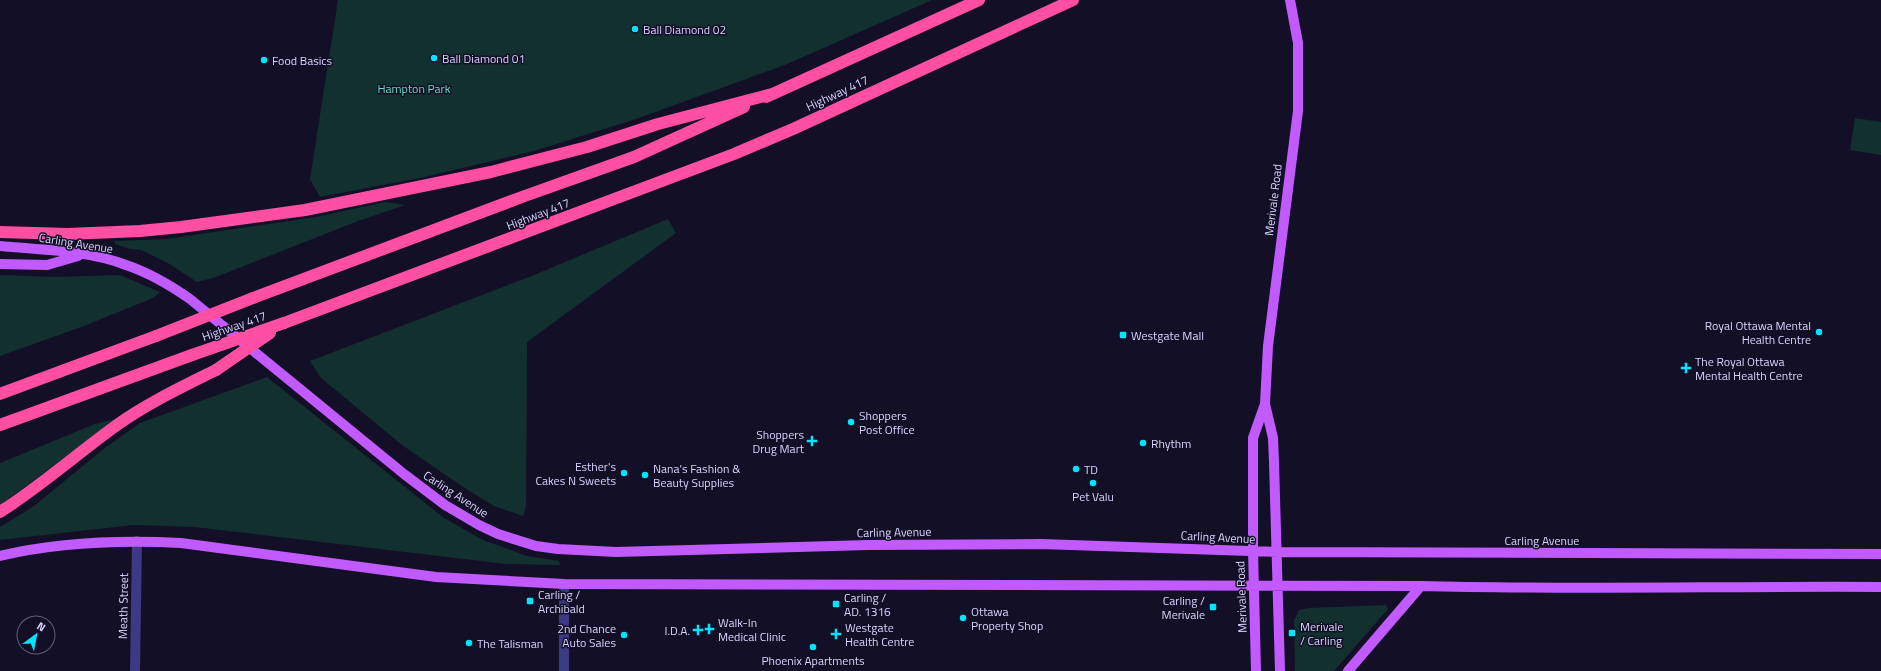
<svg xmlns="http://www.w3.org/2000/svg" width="1881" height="671" font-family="'Titillium Web',sans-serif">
<rect width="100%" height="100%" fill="#130f26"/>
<path fill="#12302f" d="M 338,0 L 932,0 L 785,65 L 639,118 L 534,151 L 420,178 L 320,197 L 310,179 Z
M 1855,118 L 1881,122 L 1881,155 L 1850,150 Z
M 385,202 L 405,205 L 358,221 L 216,277 L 197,282 L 168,263 L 141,250 L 130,249 L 115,244 L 115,241 L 167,239 L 316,217 Z
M 668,219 L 676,233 L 527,342 L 526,507 L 523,516 L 494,506 L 463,487 L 402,445 L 321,378 L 310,361 L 534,275 Z
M 0,275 L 54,277 L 120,275 L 160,292 L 153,298 L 84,326 L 0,356 Z
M 267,377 L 444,518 L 483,540 L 527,556 L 559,561 L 560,565 L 506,564 L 195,527 L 133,525 L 0,540 L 0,527 L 34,506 L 106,447 L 140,423 Z
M 119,418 L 0,505 L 0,463 L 95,424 Z
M 1386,605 L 1388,609 L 1334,671 L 1295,671 L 1294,620 L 1299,610 L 1309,608 Z"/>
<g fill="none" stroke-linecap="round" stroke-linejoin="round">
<path stroke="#3d3a85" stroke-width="10" d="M 135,671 L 137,541
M 564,671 L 564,584"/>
<path stroke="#c25bff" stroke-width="10" d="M 0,246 C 41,250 87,250 126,265 C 150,273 170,285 190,299 L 404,474 L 445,505 L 479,525 L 498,534 L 536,546 L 558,549 L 616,552 L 868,545 L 1041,544 L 1277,552 L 1881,554
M 0,264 L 47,265 L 78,256
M 1265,404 L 1273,438 L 1274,462 L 1280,671
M 0,556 C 59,542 120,540 181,543 L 436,577 L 564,584 L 1421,586 C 1574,590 1728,586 1881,587
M 1256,671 L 1253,551 L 1253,438 L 1265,404 L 1268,346 L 1298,111 L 1298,43 L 1290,0
M 1348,671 L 1421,586"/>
<path stroke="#ff4fa3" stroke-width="12" d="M 766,97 L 979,0
M 0,232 L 67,234 L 140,231 L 181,227 L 305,210 L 491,172 L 587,147 L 658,124 L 772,94
M 253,298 L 522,197 L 634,157 L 744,107
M 284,323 L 734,154 L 793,129 L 1073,0
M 0,394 L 156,336
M 0,425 L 192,355
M 0,512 C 41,486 78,453 117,425 C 148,403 182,387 216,370"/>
<path stroke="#ff4fa3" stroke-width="12" d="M 156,336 L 253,298
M 192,355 L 284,323
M 216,370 L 270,333"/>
</g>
<g fill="#00e5ff" stroke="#130f26" stroke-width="1.5">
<circle cx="635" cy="29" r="4"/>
<circle cx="434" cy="58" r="4"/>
<circle cx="264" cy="60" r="4"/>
<circle cx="1819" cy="332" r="4"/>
<rect x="1119" y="331" width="8" height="8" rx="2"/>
<path d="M1684 362h4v4h4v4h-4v4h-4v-4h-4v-4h4z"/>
<circle cx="851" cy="422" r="4"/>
<path d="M810 435h4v4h4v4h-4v4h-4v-4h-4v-4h4z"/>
<circle cx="1143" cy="443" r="4"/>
<circle cx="1076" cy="469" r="4"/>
<circle cx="624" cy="473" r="4"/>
<circle cx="645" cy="475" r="4"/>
<circle cx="1093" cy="483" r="4"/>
<rect x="526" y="597" width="8" height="8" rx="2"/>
<rect x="832" y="600" width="8" height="8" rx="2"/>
<rect x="1209" y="603" width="8" height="8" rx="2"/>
<circle cx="963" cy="618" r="4"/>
<path d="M707 623h4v4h4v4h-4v4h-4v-4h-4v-4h4z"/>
<path d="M696 624h4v4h4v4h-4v4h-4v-4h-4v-4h4z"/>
<rect x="1288" y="629" width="8" height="8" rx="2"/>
<path d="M834 628h4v4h4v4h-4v4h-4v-4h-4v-4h4z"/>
<circle cx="624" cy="635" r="4"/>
<circle cx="469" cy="643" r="4"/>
<circle cx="813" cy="647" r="4"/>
</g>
<g text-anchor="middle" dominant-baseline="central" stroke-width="3" stroke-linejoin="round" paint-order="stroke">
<g font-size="12" fill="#d9d4ff" stroke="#130f26" text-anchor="start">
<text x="643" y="29">Ball Diamond 02</text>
<text x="442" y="58">Ball Diamond 01</text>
<text x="272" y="60">Food Basics</text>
<text x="1811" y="325" text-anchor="end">Royal Ottawa Mental<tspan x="1811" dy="14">Health Centre</tspan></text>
<text x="1131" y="335">Westgate Mall</text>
<text x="1695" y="361">The Royal Ottawa<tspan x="1695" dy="14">Mental Health Centre</tspan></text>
<text x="859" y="415">Shoppers<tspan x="859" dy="14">Post Office</tspan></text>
<text x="804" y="434" text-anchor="end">Shoppers<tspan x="804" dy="14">Drug Mart</tspan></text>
<text x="1151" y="443">Rhythm</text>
<text x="616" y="466" text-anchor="end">Esther's<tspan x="616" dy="14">Cakes N Sweets</tspan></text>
<text x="653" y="468">Nana's Fashion &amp;<tspan x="653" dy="14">Beauty Supplies</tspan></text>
<text x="1084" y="469">TD</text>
<text x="1093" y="496" text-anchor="middle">Pet Valu</text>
<text x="538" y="594">Carling /<tspan x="538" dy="14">Archibald</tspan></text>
<text x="844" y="597">Carling /<tspan x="844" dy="14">AD. 1316</tspan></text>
<text x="1205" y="600" text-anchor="end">Carling /<tspan x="1205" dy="14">Merivale</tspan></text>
<text x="971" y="611">Ottawa<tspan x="971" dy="14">Property Shop</tspan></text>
<text x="718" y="622">Walk-In<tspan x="718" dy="14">Medical Clinic</tspan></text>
<text x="1300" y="626">Merivale<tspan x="1300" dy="14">/ Carling</tspan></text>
<text x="845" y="627">Westgate<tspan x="845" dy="14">Health Centre</tspan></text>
<text x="616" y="628" text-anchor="end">2nd Chance<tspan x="616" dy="14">Auto Sales</tspan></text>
<text x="690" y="630" text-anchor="end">I.D.A.</text>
<text x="477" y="643">The Talisman</text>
<text x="813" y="660" text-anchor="middle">Phoenix Apartments</text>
</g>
<g font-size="12" fill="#5fe0c0" stroke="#130f26">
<text x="414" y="88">Hampton Park</text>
</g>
<g font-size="12" fill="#d9d4ff" stroke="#130f26">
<text transform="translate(837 93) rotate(-25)">Highway 417</text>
<text transform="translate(1273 200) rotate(-83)">Merivale Road</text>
<text transform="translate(538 214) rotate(-21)">Highway 417</text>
<text transform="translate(76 243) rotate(9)">Carling Avenue</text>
<text transform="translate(234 326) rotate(-19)">Highway 417</text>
<text transform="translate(456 494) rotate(33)">Carling Avenue</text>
<text transform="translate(894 532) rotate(-1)">Carling Avenue</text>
<text transform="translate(1218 537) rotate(3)">Carling Avenue</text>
<text x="1542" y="540">Carling Avenue</text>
<text transform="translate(1241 597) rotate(-92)">Merivale Road</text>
<text transform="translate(123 606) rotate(-89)">Meath Street</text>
</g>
</g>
<g transform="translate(36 635) rotate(32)"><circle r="19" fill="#130f26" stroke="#625e7d"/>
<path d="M0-3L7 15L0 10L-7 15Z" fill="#00e5ff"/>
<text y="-6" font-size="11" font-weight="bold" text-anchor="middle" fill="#d9d4ff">N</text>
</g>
</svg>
